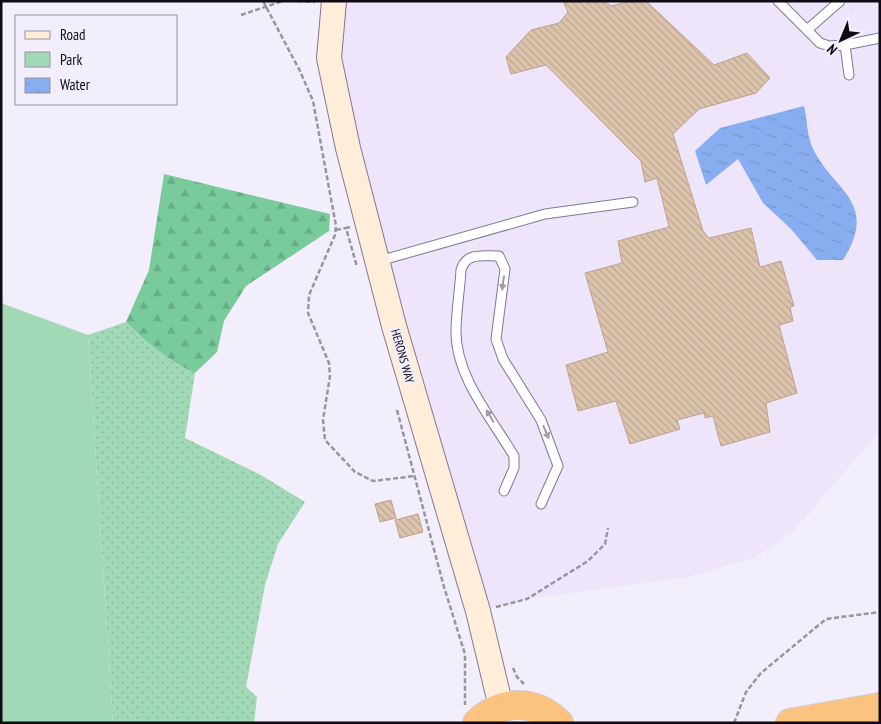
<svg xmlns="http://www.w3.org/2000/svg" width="881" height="724" font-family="'PT Sans Narrow',sans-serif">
<defs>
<pattern id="grass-dots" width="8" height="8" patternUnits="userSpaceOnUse" patternTransform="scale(1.25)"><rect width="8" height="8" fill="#a1d9b7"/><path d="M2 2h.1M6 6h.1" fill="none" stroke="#89b99c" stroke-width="1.8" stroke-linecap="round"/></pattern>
<pattern id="forest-firs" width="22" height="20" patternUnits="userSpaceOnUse" patternTransform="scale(1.25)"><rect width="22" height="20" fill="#79cb9c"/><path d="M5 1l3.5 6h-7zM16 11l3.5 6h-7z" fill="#67ad86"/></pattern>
<pattern id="water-ripples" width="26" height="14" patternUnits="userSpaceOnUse" patternTransform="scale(1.25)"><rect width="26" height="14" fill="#88aef1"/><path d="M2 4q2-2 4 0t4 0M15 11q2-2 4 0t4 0" fill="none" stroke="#7494ce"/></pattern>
<pattern id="building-back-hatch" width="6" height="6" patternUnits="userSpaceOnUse" patternTransform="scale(1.25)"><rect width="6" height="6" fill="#dcc3ac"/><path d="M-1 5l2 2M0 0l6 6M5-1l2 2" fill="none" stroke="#bca693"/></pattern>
</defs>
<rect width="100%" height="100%" fill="#f3eefb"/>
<path fill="#eee5fb" d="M 334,1 L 880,1 L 880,431 L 790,535 L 756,557 L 689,577 L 527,599 L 478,611 L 348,148 Z"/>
<path fill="url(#grass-dots)" d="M 126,322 C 147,343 167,360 195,373 L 185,438 L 261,475 L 305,502 L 278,544 L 265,585 L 246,687 L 257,697 L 254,723 L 113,723 L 88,335 Z"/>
<path fill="url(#forest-firs)" d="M 164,174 L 330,214 L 329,231 L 246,286 L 224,321 L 217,352 L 195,373 C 167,360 147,343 126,322 L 149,270 Z"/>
<path fill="#a1d9b7" d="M 1,303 L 88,335 L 113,723 L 1,723 Z"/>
<path fill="url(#water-ripples)" d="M 804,106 C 807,118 807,133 811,144 C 830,191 881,199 843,260 L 817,260 L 791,229 L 763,203 L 738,159 L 706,185 L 695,151 L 720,128 Z"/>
<path fill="url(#building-back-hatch)" stroke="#bca38c" d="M 563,1 L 605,1 L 611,6 L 631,1 L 646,1 L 714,65 L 747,53 L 770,78 L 756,93 L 699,109 L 673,134 L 703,231 L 709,238 L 751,228 L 760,267 L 781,261 L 794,306 L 790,307 L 793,321 L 779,325 L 797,393 L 766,403 L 770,432 L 721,446 L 713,416 L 705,418 L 704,413 L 677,420 L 680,429 L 630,444 L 616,401 L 578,411 L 566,365 L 608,352 L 585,273 L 622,263 L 618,241 L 669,227 L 657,178 L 645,182 L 641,161 L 546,65 L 511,74 L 506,57 L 531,30 L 559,23 L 568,12 Z
M 391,500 L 396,518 L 380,522 L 375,504 Z
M 418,514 L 423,532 L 400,538 L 395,520 Z"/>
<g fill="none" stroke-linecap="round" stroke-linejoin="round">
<g stroke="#837893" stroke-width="11">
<path id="lane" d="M 778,1 L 820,43 L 829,46 L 845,45 L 849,75
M 807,30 L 840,1
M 845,45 L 880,38
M 379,261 L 545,214 L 633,202
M 504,491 L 514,468 L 514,456 C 492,419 456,377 456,332 C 456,311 460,290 461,270 C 466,252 483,256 499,256 L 505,269 L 496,339 L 503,359 L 541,420 L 558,466 L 541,504"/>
</g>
<g stroke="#837893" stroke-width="26">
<path id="secondary" d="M 334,1 L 329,58 L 348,148 L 394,326 L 478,611 L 501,707"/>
</g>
<g stroke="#cfced0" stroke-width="30">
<path id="highway" d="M 477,723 C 502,699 534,699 559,723
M 790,723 L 880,707"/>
</g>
<path stroke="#9994a0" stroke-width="2.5" stroke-dasharray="5 2.5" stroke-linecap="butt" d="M 263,1 L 300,71 L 313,101 L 336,226 L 335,235 L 309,295 L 308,313 L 329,363 L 330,376 L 323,420 L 325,440 L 355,472 L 373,481 L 415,476
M 298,1 L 315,2
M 241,15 L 283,1
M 350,227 L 346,228 L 357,267
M 336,230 L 346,228
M 397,410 L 444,587 L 465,654 L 465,705
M 496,607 L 527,599 L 588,561 L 605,544 L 608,528
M 513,668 L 517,677 L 524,684
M 734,723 L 746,692 L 761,673 L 826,619 L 880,612"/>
<use href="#lane" stroke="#fff" stroke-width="9"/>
<use href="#secondary" stroke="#feedd9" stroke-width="24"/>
<use href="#highway" stroke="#fcc280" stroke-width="28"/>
</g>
<defs><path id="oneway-solid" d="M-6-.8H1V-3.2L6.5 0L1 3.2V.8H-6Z" transform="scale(1.25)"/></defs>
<g fill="#9f9da1">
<use href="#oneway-solid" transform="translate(503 283) rotate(98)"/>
<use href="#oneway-solid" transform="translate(490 416) rotate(-121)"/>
<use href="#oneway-solid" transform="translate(546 432) rotate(67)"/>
</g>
<g text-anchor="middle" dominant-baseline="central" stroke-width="5" stroke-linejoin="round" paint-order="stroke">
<g font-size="12" fill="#0f0a14" stroke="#f3eefb">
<text transform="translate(403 356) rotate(74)">HERONS WAY</text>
</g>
</g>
<rect width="881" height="724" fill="none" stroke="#0f0a14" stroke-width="5"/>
<rect x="15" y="15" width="162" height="90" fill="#f3eefb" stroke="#98939f"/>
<rect x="25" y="31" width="25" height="8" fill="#feedd9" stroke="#98939f"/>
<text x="60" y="40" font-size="15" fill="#0f0a14">Road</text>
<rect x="25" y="52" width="25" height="15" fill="#a1d9b7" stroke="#98939f"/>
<text x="60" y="65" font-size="15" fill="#0f0a14">Park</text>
<rect x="25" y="78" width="25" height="15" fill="url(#water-ripples)" stroke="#98939f"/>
<text x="60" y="90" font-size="15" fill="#0f0a14">Water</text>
<g transform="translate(841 40) rotate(224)" stroke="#f3eefb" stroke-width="4" paint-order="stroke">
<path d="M0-4L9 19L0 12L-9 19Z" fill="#0f0a14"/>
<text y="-8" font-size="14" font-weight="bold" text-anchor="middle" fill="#0f0a14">N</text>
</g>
</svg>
